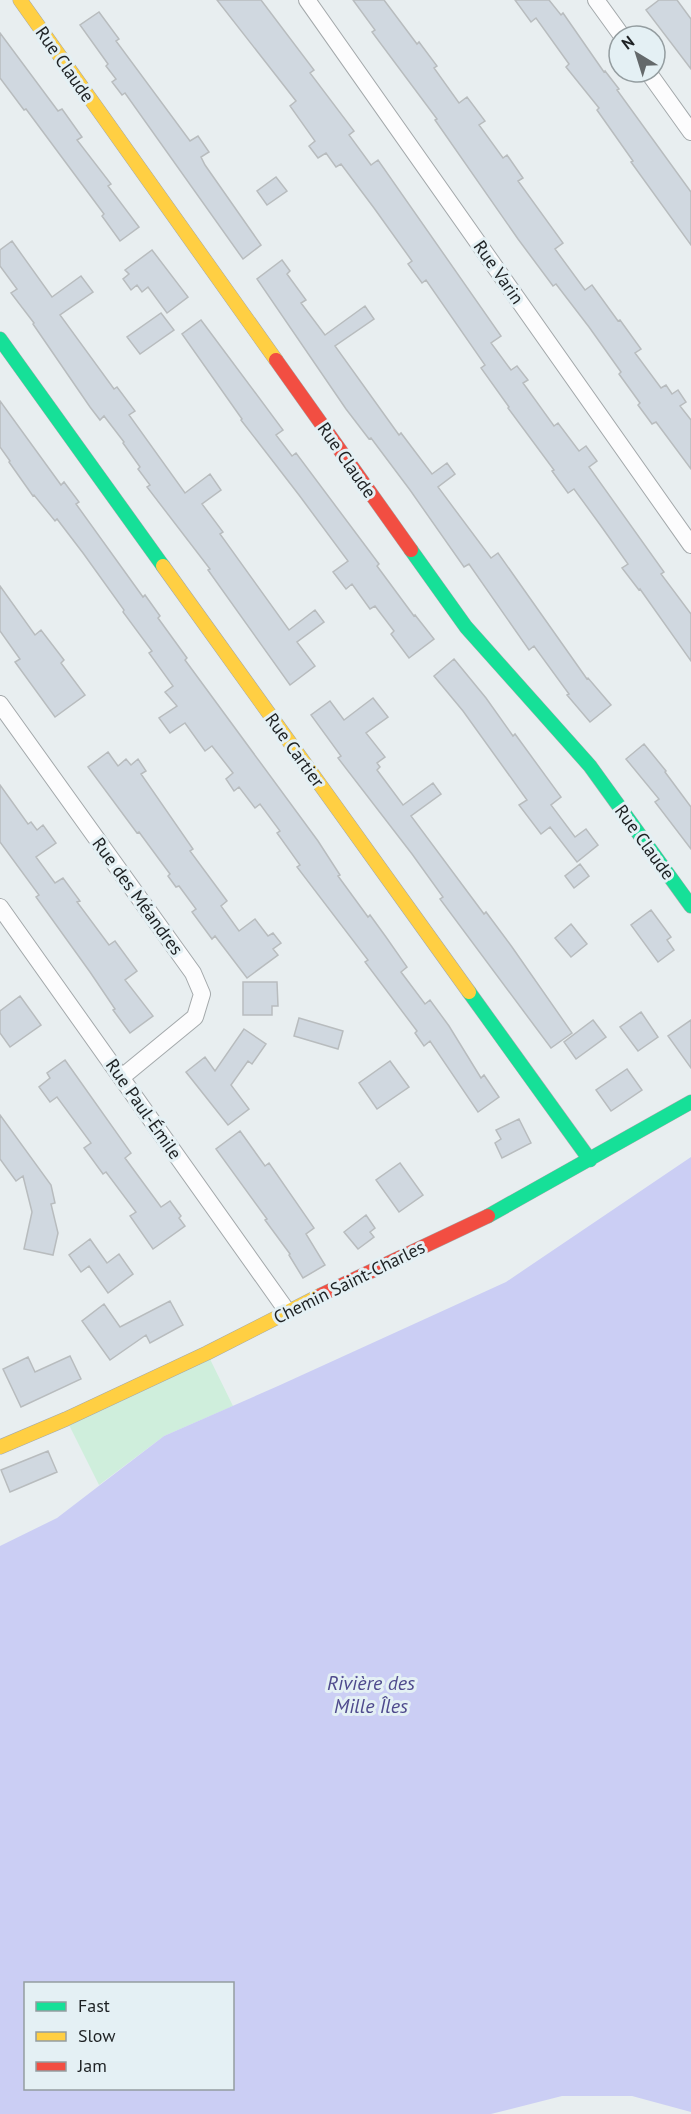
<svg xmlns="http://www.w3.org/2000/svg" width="691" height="2114" font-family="'PT Sans',sans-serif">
<rect width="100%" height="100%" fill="#e8eef0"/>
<path fill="#cfeedc" d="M 207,1353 L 233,1406 L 164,1436 L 99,1485 L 66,1419 Z"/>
<path fill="#cbcef4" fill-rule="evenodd" d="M 691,1157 L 691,2112 L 632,2096 L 562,2096 L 491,2114 L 0,2114 L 0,1546 L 57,1518 L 164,1436 L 278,1386 L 506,1282 ZM 26,1984 L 232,1984 L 232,2088 L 26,2088 Z"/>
<path fill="#d0d8e0" stroke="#b8bcbe" stroke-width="1.5" d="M 217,0 L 261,0 L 314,70 L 310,73 L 354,131 L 349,135 L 371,165 L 378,160 L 501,336 L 491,343 L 511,370 L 517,366 L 528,380 L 523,383 L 554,426 L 558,423 L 579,451 L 586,446 L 597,461 L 589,467 L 664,572 L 661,574 L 691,614 L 691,661 L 640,589 L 639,590 L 622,568 L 628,564 L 601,526 L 574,489 L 568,493 L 552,471 L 554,470 L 508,408 L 509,407 L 481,368 L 485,365 L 426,280 L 422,283 L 408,264 L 412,261 L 374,208 L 341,164 L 336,167 L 326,153 L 318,158 L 309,146 L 315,141 L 290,106 L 296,101 Z
M 353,0 L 384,0 L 417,44 L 419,42 L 437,66 L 434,68 L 459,103 L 467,97 L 485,121 L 479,125 L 503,158 L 507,155 L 523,178 L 518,181 L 563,243 L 555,249 L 585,290 L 592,285 L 618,321 L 620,320 L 641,349 L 635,353 L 661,388 L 666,385 L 672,394 L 678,390 L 686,402 L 680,406 L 691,420 L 691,469 L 656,422 L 652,424 L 638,405 L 640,403 L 619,374 L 621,372 L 589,327 L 556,284 L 553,286 L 518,239 L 435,120 L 437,119 L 372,32 L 375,30 Z
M 515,0 L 549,0 L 561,15 L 563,13 L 604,72 L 605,71 L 619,89 L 617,90 L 691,192 L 691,245 L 631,162 L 633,161 L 597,110 L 599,108 L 566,67 L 569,64 L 536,18 L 531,22 Z
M 659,0 L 677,0 L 691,19 L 691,69 L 646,10 Z
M 99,12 L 119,39 L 116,41 L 190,141 L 198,136 L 209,152 L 201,157 L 205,165 L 261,245 L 243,259 L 125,93 L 122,95 L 112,82 L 116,79 L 106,66 L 108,64 L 80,25 Z
M 0,33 L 58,111 L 62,109 L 82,137 L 77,140 L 111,184 L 108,186 L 139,227 L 120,241 L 102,216 L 104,214 L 26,109 L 24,110 L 0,78 Z
M 276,177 L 287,191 L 267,205 L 257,191 Z
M 12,241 L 52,297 L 81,276 L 93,292 L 60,315 L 114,389 L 117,387 L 135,411 L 129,415 L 185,493 L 210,474 L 221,490 L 202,504 L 223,532 L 220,534 L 289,630 L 315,610 L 324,622 L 297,642 L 315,666 L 290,685 L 208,570 L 210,569 L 147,487 L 150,485 L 138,469 L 140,467 L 123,443 L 124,442 L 104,416 L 100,420 L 90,407 L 33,324 L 34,323 L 11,293 L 17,289 L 0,266 L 0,250 Z
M 152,250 L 188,297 L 167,313 L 148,287 L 142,292 L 137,285 L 131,290 L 123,279 L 129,274 L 125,270 Z
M 282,260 L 290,271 L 287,274 L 306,300 L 301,303 L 325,335 L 365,306 L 374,319 L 335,346 L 399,435 L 401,433 L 432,474 L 447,463 L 455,474 L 438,487 L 491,558 L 498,553 L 587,679 L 588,678 L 611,705 L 590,722 L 567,695 L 569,694 L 534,646 L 529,650 L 469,564 L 464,567 L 410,490 L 371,438 L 369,439 L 346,409 L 257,279 Z
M 161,313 L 174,330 L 140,354 L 127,337 Z
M 201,320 L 283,430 L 276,435 L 292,456 L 296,453 L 379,564 L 377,566 L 414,616 L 415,615 L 434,639 L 409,658 L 391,634 L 394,631 L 375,606 L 370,609 L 352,584 L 346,589 L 333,572 L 348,561 L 299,495 L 241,420 L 242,419 L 182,334 Z
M 0,401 L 61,485 L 64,482 L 79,502 L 76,504 L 143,597 L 145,595 L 160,616 L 158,618 L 187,658 L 185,660 L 318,841 L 340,875 L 338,876 L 368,917 L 370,915 L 386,937 L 407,967 L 401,972 L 425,1004 L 430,1000 L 449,1026 L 481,1078 L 484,1075 L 499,1097 L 478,1112 L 430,1041 L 424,1046 L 415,1033 L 417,1031 L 365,962 L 368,960 L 297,867 L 300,865 L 277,833 L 280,831 L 260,804 L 255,808 L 239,787 L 234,791 L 226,779 L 233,773 L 212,746 L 205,751 L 185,723 L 170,733 L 159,718 L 177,706 L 165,692 L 173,686 L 149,653 L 152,651 L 123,612 L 124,610 L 83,553 L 57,519 L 55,521 L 34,495 L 33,496 L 9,462 L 10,461 L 0,447 Z
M 0,586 L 35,635 L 41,630 L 64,660 L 61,663 L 85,695 L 55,717 L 15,662 L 20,659 L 0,631 Z
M 454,659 L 486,698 L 513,736 L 515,734 L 561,797 L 551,805 L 575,837 L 586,829 L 598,845 L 577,862 L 550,827 L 541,834 L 519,805 L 527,800 L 463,711 L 434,676 Z
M 373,698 L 388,717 L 366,733 L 385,757 L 377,763 L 380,767 L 377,770 L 403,805 L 433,783 L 441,794 L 411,816 L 484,914 L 486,912 L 512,947 L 572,1033 L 551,1048 L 440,899 L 443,897 L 412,854 L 338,758 L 341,756 L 311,715 L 330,701 L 344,720 Z
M 644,744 L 666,771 L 665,772 L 691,807 L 691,849 L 655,802 L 659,799 L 626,759 Z
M 108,752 L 118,766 L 126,759 L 131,765 L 138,759 L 146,771 L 141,774 L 193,849 L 190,851 L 227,901 L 221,906 L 239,931 L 255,919 L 268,936 L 273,933 L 281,943 L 273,949 L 278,955 L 247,978 L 215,936 L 212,939 L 192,912 L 196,909 L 179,886 L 176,887 L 168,876 L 170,874 L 139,832 L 137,833 L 88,767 Z
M 0,785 L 28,824 L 31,822 L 37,830 L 43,825 L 56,843 L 36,857 L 55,883 L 63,878 L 80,901 L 77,902 L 109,945 L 115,941 L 137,971 L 125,980 L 153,1016 L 130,1033 L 113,1010 L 115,1009 L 90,972 L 36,897 L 39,895 L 0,842 Z
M 580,864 L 589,876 L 574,888 L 565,876 Z
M 651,910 L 671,937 L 667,940 L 674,950 L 658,962 L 631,925 Z
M 571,924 L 587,944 L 571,957 L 555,938 Z
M 243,982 L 277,982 L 278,1006 L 272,1006 L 272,1015 L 243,1015 Z
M 20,996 L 41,1025 L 10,1047 L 0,1033 L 0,1011 Z
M 641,1012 L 658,1037 L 638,1051 L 620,1027 Z
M 299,1018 L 343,1031 L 338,1049 L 294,1036 Z
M 593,1020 L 606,1037 L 576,1059 L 564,1042 Z
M 691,1020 L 691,1068 L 668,1036 Z
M 244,1029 L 266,1044 L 252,1064 L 248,1061 L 231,1085 L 249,1109 L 228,1125 L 186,1072 L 205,1057 L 215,1071 Z
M 65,1060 L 131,1153 L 125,1158 L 161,1207 L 170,1201 L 181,1216 L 179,1218 L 185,1226 L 153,1249 L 130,1216 L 136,1212 L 106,1172 L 103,1174 L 84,1148 L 91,1143 L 57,1097 L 50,1102 L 39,1087 L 50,1078 L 47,1073 Z
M 390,1061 L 409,1087 L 377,1109 L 359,1083 Z
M 627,1069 L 642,1090 L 611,1111 L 596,1090 Z
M 0,1115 L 51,1185 L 55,1203 L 51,1204 L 58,1233 L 53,1255 L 24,1249 L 32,1212 L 23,1176 L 16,1181 L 0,1159 Z
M 519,1119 L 531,1143 L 502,1158 L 495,1143 L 501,1139 L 496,1130 Z
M 240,1131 L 265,1166 L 269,1163 L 314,1228 L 306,1234 L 325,1265 L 303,1278 L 289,1255 L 290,1254 L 265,1220 L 267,1219 L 216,1149 Z
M 400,1163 L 423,1195 L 399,1212 L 376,1180 Z
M 366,1215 L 375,1228 L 370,1232 L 374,1237 L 358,1249 L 344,1232 Z
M 90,1239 L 107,1263 L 119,1254 L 133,1274 L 108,1293 L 89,1266 L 81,1272 L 69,1255 Z
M 170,1301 L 183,1325 L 150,1343 L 146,1335 L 110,1360 L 82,1321 L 104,1304 L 120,1327 Z
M 70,1356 L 81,1379 L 21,1407 L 3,1369 L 28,1357 L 35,1372 Z
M 48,1451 L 57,1472 L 10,1492 L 1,1470 Z"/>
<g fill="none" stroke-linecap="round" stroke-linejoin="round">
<g stroke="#a4a9ab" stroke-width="18">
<path id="street" d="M 307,0 L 691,545
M 596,0 L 622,36
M 648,72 L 691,132
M 0,704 L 193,973 L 202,994 L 195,1017 L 122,1077
M 0,907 L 287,1311"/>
</g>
<g stroke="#a4a9ab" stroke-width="15">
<path id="fast" d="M 0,339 L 163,566
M 411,550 L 466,627 L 590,766 L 691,906
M 469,992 L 590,1160
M 488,1216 L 691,1102"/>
</g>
<g stroke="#a4a9ab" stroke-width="15">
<path id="slow" d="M 20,0 L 276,360
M 163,566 L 469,992
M 0,1447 L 66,1419 L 207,1353 L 321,1295"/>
</g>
<g stroke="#a4a9ab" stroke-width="15">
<path id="jam" d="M 276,360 L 411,550
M 321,1295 L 488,1216"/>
</g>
<use href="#street" stroke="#fcfcfd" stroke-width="16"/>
<use href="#fast" stroke="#16e098" stroke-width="14"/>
<use href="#slow" stroke="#ffcf43" stroke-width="14"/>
<use href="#jam" stroke="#f24e42" stroke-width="14"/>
</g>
<g text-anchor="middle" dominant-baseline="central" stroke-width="6" stroke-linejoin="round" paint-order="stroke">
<g font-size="18" fill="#1d2123" stroke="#e4f0f4">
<text transform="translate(65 64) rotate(55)">Rue Claude</text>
<text transform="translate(499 272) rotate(55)">Rue Varin</text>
<text transform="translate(347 460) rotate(55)">Rue Claude</text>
<text transform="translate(295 750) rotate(54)">Rue Cartier</text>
<text transform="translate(645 842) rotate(54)">Rue Claude</text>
<text transform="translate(138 896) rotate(54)">Rue des Méandres</text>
<text transform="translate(144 1109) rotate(55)">Rue Paul-Émile</text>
<text transform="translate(349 1282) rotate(-26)">Chemin Saint-Charles</text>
</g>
<g font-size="20" font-style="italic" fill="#4f4b8d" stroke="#e4f0f4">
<text x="371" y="1683">Rivière des<tspan x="371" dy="23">Mille Îles</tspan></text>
</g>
</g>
<rect x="24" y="1982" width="210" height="108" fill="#e4f0f4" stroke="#949da0" stroke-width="1.5"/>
<rect x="36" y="2002" width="30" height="9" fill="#16e098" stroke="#949da0" stroke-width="1.5"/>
<text x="78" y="2012" font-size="18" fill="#1d2123">Fast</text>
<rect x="36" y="2032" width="30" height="9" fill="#ffcf43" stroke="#949da0" stroke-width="1.5"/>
<text x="78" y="2042" font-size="18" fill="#1d2123">Slow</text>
<rect x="36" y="2062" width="30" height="9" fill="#f24e42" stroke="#949da0" stroke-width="1.5"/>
<text x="78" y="2072" font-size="18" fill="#1d2123">Jam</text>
<g transform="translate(637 54) rotate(322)"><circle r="28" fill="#e4f0f4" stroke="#949da0" stroke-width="1.5"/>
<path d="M0-4.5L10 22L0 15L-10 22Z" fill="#64696b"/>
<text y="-9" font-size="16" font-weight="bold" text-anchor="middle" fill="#1d2123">N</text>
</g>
</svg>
